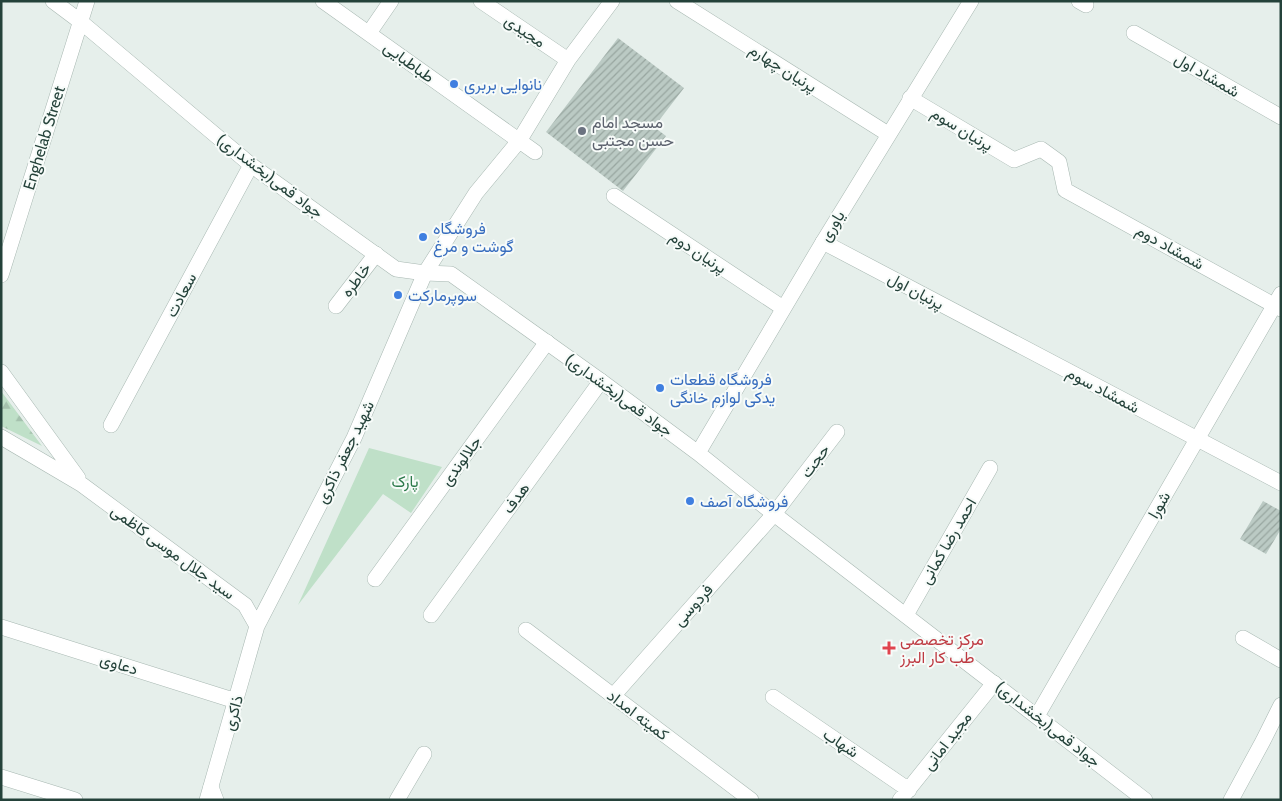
<svg xmlns="http://www.w3.org/2000/svg" width="1282" height="801" font-family="Cabin,Vazirmatn,sans-serif">
<defs>
<pattern id="forest-firs" width="22" height="20" patternUnits="userSpaceOnUse" patternTransform="scale(1.25)"><rect width="22" height="20" fill="#bfe0c8"/><path d="M5 1l3.5 6h-7zM16 11l3.5 6h-7z" fill="#a4c1ad"/></pattern>
<pattern id="building-hatch" width="6" height="6" patternUnits="userSpaceOnUse" patternTransform="scale(1.25)"><rect width="6" height="6" fill="#bbcac4"/><path d="M-1 1l2-2M0 6l6-6M5 7l2-2" fill="none" stroke="#98a6a0"/></pattern>
</defs>
<rect width="100%" height="100%" fill="#e6efeb"/>
<path fill="url(#forest-firs)" d="M 1,390 L 1,391 L 42,446 L 1,426 Z"/>
<path fill="#bfe0c8" d="M 369,448 L 442,467 L 411,513 L 383,494 L 298,605 Z"/>
<path fill="url(#building-hatch)" d="M 618,38 L 684,88 L 654,127 L 666,136 L 623,191 L 546,132 Z
M 1263,501 L 1281,511 L 1281,529 L 1266,554 L 1240,539 Z"/>
<g fill="none" stroke-linecap="round" stroke-linejoin="round">
<g stroke="#a8b8b2" stroke-width="16">
<path id="minor" d="M 323,1 L 535,152
M 481,1 L 568,60
M 677,1 L 888,134
M 1079,1 L 1086,5
M 369,33 L 391,1
M 1134,33 L 1281,117
M 910,98 L 1014,160 L 1041,149 L 1059,162 L 1065,190 L 1281,309
M 614,196 L 783,308
M 823,242 L 1281,483
M 336,306 L 376,254
M 1,372 L 78,478
M 111,425 L 251,165
M 1,437 L 81,484 L 245,605 L 257,626
M 375,579 L 547,342
M 431,615 L 601,381
M 906,615 L 990,468
M 1,627 L 236,701
M 526,630 L 751,800
M 1243,638 L 1281,660
M 613,696 L 774,514 L 837,432
M 773,697 L 909,790
M 1,777 L 75,800
M 207,800 L 257,626 L 354,438 L 425,273 L 476,193 L 519,141 L 568,60 L 612,1
M 397,800 L 424,754
M 900,800 L 994,683
M 1231,800 L 1263,741 L 1281,705"/>
</g>
<g stroke="#a8b8b2" stroke-width="16">
<path id="tertiary" d="M 53,1 L 81,22 L 251,165 L 396,269 L 425,273 L 451,274 L 601,381 L 698,453 L 774,514 L 1145,800
M 1,275 L 87,1
M 698,453 L 823,242 L 971,1
M 1037,716 L 1281,294
M 211,787 L 216,800"/>
</g>
<use href="#minor" stroke="#fff" stroke-width="15"/>
<use href="#tertiary" stroke="#fff" stroke-width="15"/>
</g>
<g fill="#3f7fe0" stroke="#f7fbf9" stroke-width="2">
<circle cx="454" cy="84" r="5"/>
<circle cx="423" cy="237" r="5"/>
<circle cx="398" cy="295" r="5"/>
<circle cx="660" cy="388" r="5"/>
<circle cx="690" cy="501" r="5"/>
</g>
<circle fill="#6b7280" stroke="#f7fbf9" stroke-width="2" cx="582" cy="131" r="5"/>
<path fill="#e0444e" stroke="#f7fbf9" stroke-width="2" d="M886.5 640.5h5v5h5v5h-5v5h-5v-5h-5v-5h5z"/>
<g text-anchor="middle" dominant-baseline="central" stroke-width="4" stroke-linejoin="round" paint-order="stroke">
<g font-size="16" fill="#24423a" stroke="#f7fbf9">
<text transform="translate(525 31) rotate(34)">مجیدی</text>
<text transform="translate(409 62) rotate(36)">طباطبایی</text>
<text transform="translate(783 68) rotate(32)">پرنیان چهارم</text>
<text transform="translate(1207 75) rotate(30)">شمشاد اول</text>
<text transform="translate(962 129) rotate(31)">پرنیان سوم</text>
<text transform="translate(44 138) rotate(-73)">Enghelab Street</text>
<text transform="translate(270 176) rotate(37)">جواد قمی(بخشداری)</text>
<text transform="translate(832 226) rotate(-59)">یاوری</text>
<text transform="translate(1170 247) rotate(29)">شمشاد دوم</text>
<text transform="translate(698 252) rotate(33)">پرنیان دوم</text>
<text transform="translate(356 280) rotate(-53)">خاطره</text>
<text transform="translate(916 291) rotate(28)">پرنیان اول</text>
<text transform="translate(181 295) rotate(-62)">سعادت</text>
<text transform="translate(1103 390) rotate(28)">شمشاد سوم</text>
<text transform="translate(619 395) rotate(36)">جواد قمی(بخشداری)</text>
<text transform="translate(345 452) rotate(-64)">شهید جعفر ذاکری</text>
<text transform="translate(461 461) rotate(-54)">جلالوندی</text>
<text transform="translate(815 461) rotate(-53)">حجت</text>
<text transform="translate(516 498) rotate(-54)">هدف</text>
<text transform="translate(1159 505) rotate(-60)">شورا</text>
<text transform="translate(948 541) rotate(-60)">احمد رضا کمانی</text>
<text transform="translate(173 552) rotate(36)">سید جلال موسی کاظمی</text>
<text transform="translate(693 605) rotate(-48)">فردوسی</text>
<text transform="translate(119 664) rotate(17)">دعاوی</text>
<text transform="translate(233 713) rotate(-74)">ذاکری</text>
<text transform="translate(638 715) rotate(37)">کمیته امداد</text>
<text transform="translate(1048 724) rotate(38)">جواد قمی(بخشداری)</text>
<text transform="translate(947 741) rotate(-52)">مجید امانی</text>
<text transform="translate(841 743) rotate(34)">شهاب</text>
</g>
<g font-size="16" fill="#366cbe" stroke="#f7fbf9" text-anchor="start">
<text x="464" y="84">نانوایی بربری</text>
<text x="433" y="228">فروشگاه<tspan x="433" dy="18">گوشت و مرغ</tspan></text>
<text x="408" y="295">سوپرمارکت</text>
<text x="670" y="379">فروشگاه قطعات<tspan x="670" dy="18">یدکی لوازم خانگی</tspan></text>
<text x="700" y="501">فروشگاه آصف</text>
</g>
<g font-size="16" fill="#5b616d" stroke="#f7fbf9" text-anchor="start">
<text x="592" y="122">مسجد امام<tspan x="592" dy="18">حسن مجتبی</tspan></text>
</g>
<g font-size="16" fill="#2d7a4b" stroke="#f7fbf9">
<text x="405" y="481">پارک</text>
</g>
<g font-size="16" fill="#be3a42" stroke="#f7fbf9" text-anchor="start">
<text x="900" y="639">مرکز تخصصی<tspan x="900" dy="18">طب کار البرز</tspan></text>
</g>
</g>
<rect width="1282" height="801" fill="none" stroke="#24423a" stroke-width="5"/>
</svg>
